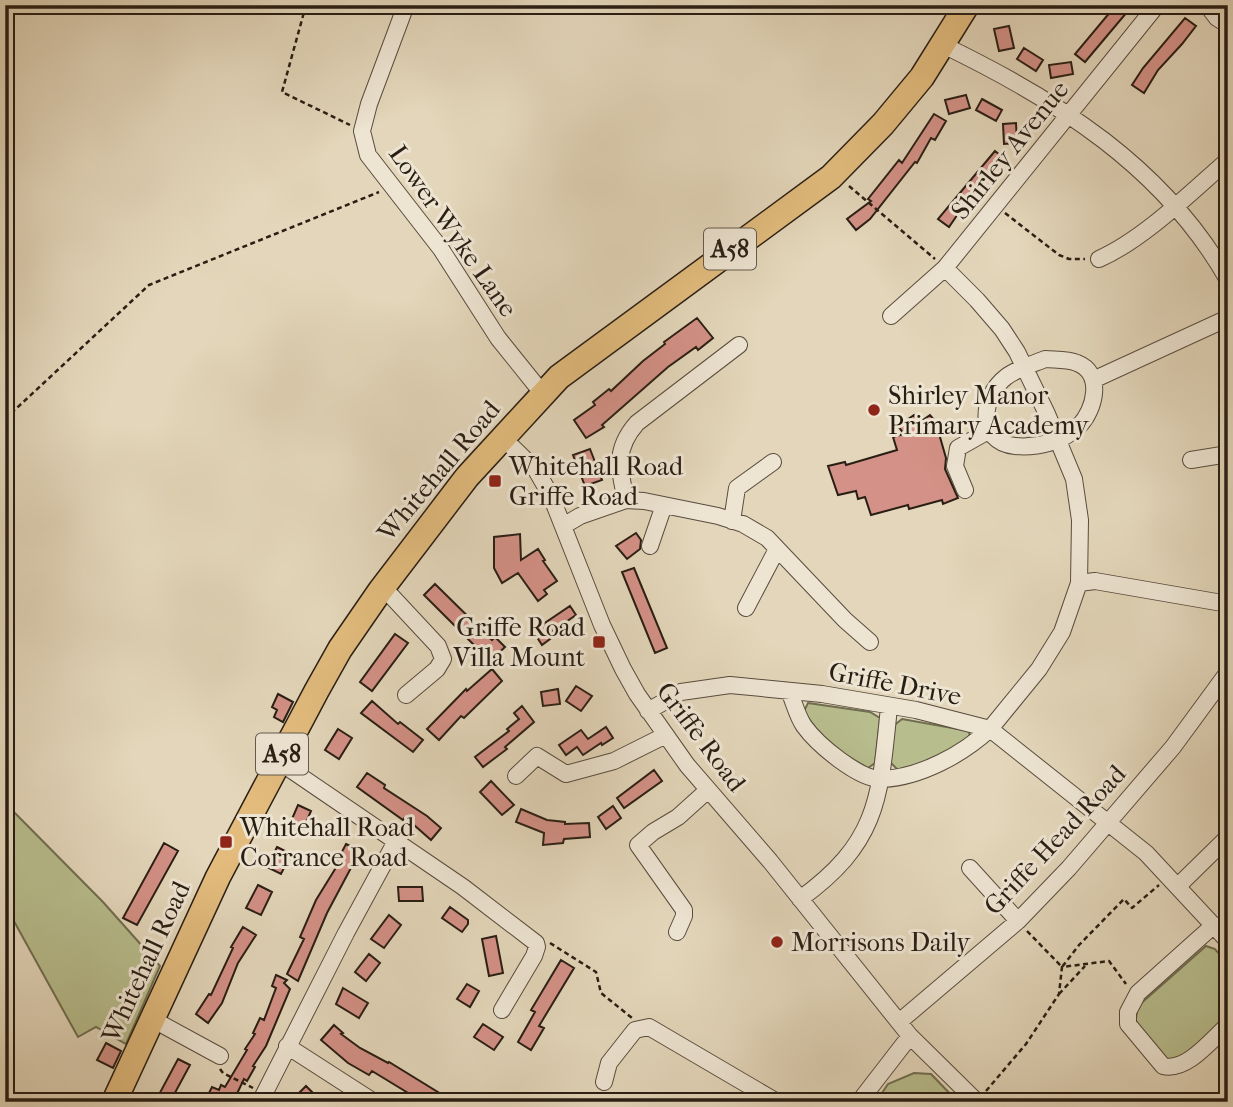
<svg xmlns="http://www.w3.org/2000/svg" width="1233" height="1107" font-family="'IM FELL French Canon',serif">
<rect width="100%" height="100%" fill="#e3d6ba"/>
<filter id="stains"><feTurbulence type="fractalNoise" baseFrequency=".00286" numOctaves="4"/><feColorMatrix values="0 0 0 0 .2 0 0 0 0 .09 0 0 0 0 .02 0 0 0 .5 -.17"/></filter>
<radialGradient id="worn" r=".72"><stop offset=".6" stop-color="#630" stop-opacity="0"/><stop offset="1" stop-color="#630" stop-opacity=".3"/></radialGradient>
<path fill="#b8bd8d" stroke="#706e50" stroke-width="2" d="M 808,703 L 870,712 L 880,718 L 875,763 L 868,768 C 839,752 821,740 804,711 Z
M 902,719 L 969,731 L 970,740 L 929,764 L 898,770 L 890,762 L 892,727 Z
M 5,803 L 103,902 L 160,966 L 126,1044 L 96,1027 L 78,1037 L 5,905 Z
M 1206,946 L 1215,949 L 1228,964 L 1228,1018 L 1187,1054 L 1169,1061 L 1152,1046 L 1135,1024 L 1138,1006 Z
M 914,1073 L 931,1074 L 958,1102 L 876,1102 L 888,1084 Z"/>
<path fill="#d49187" stroke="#291e14" stroke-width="2" d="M 1116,5 L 1133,5 L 1085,62 L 1075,54 Z
M 1185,18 L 1196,26 L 1182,44 L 1158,70 L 1144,93 L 1132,85 L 1143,68 Z
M 1009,26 L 1014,48 L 999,51 L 994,29 Z
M 1024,48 L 1043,60 L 1036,71 L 1017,59 Z
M 1071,62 L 1073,74 L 1051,78 L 1049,65 Z
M 966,95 L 970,108 L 949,114 L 945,100 Z
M 982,99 L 1002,110 L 996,121 L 976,110 Z
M 934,114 L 946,121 L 935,140 L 931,138 L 917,163 L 915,162 L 870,219 L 856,230 L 847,219 L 871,201 L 868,199 L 899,160 L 902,163 Z
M 1016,123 L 1017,143 L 1004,144 L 1003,124 Z
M 995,151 L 1005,159 L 962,208 L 949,227 L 938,219 Z
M 697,318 L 713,338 L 698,350 L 696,347 L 668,367 L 602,425 L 604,427 L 586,438 L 574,420 L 595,405 L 593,402 L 609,389 L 611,391 L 643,361 L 665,344 L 664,342 Z
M 914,415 L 920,422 L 930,415 L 945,433 L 940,437 L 946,458 L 945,469 L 958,498 L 943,504 L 942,500 L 909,509 L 908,505 L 871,515 L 865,497 L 858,499 L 856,491 L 838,495 L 828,466 L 845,462 L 846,465 L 897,450 L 893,437 L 904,434 L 898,426 Z
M 590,449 L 602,480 L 585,486 L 573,455 Z
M 636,533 L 641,540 L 640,549 L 627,559 L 616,546 Z
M 520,534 L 521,560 L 538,549 L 545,560 L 543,561 L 557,581 L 544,590 L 547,594 L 538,601 L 518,573 L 502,583 L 494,568 L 494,537 Z
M 634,568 L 667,648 L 655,653 L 622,572 Z
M 435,584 L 492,640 L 495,637 L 505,647 L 490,661 L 424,595 Z
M 570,606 L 576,615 L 547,635 L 550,639 L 542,645 L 533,631 Z
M 395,634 L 408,643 L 372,691 L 360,682 Z
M 492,669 L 502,681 L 464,718 L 461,716 L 439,740 L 427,729 L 466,689 L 467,691 Z
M 576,686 L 592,696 L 581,711 L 566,701 Z
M 558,689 L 560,704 L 543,706 L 541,692 Z
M 278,694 L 293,702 L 283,722 L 274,717 L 277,710 L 272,707 Z
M 372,701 L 398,724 L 400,722 L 423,740 L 413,752 L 361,713 Z
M 522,706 L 534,722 L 505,747 L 507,749 L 483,767 L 475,757 L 509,731 L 507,729 L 519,719 L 514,713 Z
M 606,727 L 613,738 L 602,745 L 601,743 L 583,755 L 577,747 L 566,755 L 559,745 L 581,730 L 588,739 Z
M 338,729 L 352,738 L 339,759 L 325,750 Z
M 654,770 L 662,781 L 624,808 L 617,798 Z
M 367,773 L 385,785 L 384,788 L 427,816 L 441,828 L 431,840 L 405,817 L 403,820 L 357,787 Z
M 491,781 L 514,805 L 502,815 L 480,792 Z
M 298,805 L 311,811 L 301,834 L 288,828 Z
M 613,806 L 621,818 L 606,829 L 598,817 Z
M 521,809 L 547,820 L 565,822 L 565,824 L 589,823 L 590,837 L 564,839 L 563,843 L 543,845 L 544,833 L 516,822 Z
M 164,843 L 178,851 L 137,925 L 123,918 Z
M 346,844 L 360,851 L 327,913 L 298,981 L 287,974 L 304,939 L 300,937 L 316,900 L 337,866 L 335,865 Z
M 277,847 L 291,854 L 281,874 L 267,867 Z
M 258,885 L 272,892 L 261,915 L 246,908 Z
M 398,887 L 422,887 L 423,901 L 399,901 Z
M 450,907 L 468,920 L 468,924 L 462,932 L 442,918 Z
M 389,915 L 401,925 L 384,948 L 371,939 Z
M 243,927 L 256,935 L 238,963 L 222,1003 L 208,1023 L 196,1014 L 209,994 L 211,995 L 233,948 L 231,947 Z
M 496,936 L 503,973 L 489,976 L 482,939 Z
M 369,954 L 380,963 L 366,981 L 355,972 Z
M 561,960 L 574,968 L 539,1026 L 544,1028 L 531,1050 L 518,1042 L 535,1012 L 531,1010 Z
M 276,975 L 287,980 L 284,983 L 290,989 L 266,1046 L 253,1066 L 255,1067 L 247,1081 L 244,1079 L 233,1102 L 216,1102 L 207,1097 L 212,1087 L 219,1090 L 221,1085 L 225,1087 L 247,1050 L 245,1049 L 255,1034 L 253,1033 L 260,1018 L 264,1020 L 276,988 L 272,986 Z
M 467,984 L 479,991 L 470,1007 L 457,999 Z
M 343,988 L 368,1003 L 359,1018 L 336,1004 Z
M 483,1024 L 503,1037 L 494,1050 L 474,1037 Z
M 334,1025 L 343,1033 L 341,1034 L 360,1048 L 388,1063 L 389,1062 L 454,1102 L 423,1102 L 372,1071 L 369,1075 L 348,1063 L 321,1040 Z
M 106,1043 L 121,1051 L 113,1068 L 97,1060 Z
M 178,1059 L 190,1065 L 170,1102 L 155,1102 Z
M 306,1086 L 322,1102 L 290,1102 Z"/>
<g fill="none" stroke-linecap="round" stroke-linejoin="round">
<g stroke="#584c3e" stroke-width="18">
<path id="minor" d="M 406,5 L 369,104 L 362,131 L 368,155 L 441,249 L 498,338 L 543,394
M 1207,5 L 1217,18 L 1228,25
M 943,45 C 1057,100 1164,167 1228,280
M 1099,259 C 1144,239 1190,193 1228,160
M 891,316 L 945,268 L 1157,5
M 1045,359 C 1055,360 1067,359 1077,363 C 1104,373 1095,410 1079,426 C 1063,442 1037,448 1015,446 C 976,442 981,396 1006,377 C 1016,369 1033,364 1045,359 Z
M 1093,380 L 1228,318
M 504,439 L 536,470 L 551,496 L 602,625 L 623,669 L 637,694 L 687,765 L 770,861 L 910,1036 L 977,1102
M 1191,460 L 1228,454
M 965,490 L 955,466 L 958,448 L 990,430
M 626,500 C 619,469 614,449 637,423 L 739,345
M 732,521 L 737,488 L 773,462
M 563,526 L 580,516 L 626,500 L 644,501 L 718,516 L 743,524 L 767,538 L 845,620 L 870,642
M 650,546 L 664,505
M 1079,583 L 1095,581 L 1228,604
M 383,587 L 438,646 L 443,659 L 437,669 L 406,695
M 746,608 L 777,549
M 789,691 C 794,702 797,716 804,726 C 817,744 860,781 883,779 C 921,777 963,754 990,729 L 1146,853 L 1228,941
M 648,711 L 681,692 L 730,685 L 822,694 L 916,710 L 990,729 L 1039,669 L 1062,632 L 1079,583 L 1080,520 L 1074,479 L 1047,414 L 1017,352 L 1002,329 L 977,300 L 945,268
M 278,761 L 463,887 L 536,943 L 537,947 L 534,956 L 502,1010
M 516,776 L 537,756 L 566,774 L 614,761 L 666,735
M 970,868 L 1018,921
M 1178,886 L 1228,837
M 800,899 C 879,842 880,797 889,707
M 1214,925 L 1138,993 L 1128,1012 L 1128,1024 L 1163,1066 C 1187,1072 1212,1039 1228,1025
M 677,932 L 684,916 L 684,910 L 638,845 L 653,832 L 678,817 L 708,790
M 152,1019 L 220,1056
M 899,1022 L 1018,921 L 1069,868 L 1173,747 L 1228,672
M 287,1046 L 374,1102
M 604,1082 L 609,1063 L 635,1030 L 649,1027 L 777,1102
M 260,1102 L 346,933 L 396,841
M 859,1102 L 910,1036"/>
</g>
<g stroke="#291e14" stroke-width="27">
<path id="highway" d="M 114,1102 L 218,877 L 317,690 L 340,649 L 380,591 L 467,477 L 559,377 L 831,177 L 883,124 L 922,77 L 967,5"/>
</g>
<path stroke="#291e14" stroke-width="2.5" stroke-dasharray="5 3.5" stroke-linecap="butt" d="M 306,5 L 282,92 L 350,125
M 849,186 L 935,259
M 1005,213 L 1059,255 L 1069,259 L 1085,259
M 5,419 L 149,285 L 379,192
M 1027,931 L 1062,967 L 1079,945 L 1124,899 L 1132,908 L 1159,885
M 550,943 L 596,972 L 601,993 L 632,1018
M 1059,994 L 1085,966
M 220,1069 L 223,1073 L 253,1088
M 986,1091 L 1026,1044 L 1059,994 L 1062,967 L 1109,961 L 1126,984"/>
<use href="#minor" stroke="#ede4d2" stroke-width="16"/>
<use href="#highway" stroke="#e2bb7d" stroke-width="24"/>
</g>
<g fill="#8f2418" stroke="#ede4d2" stroke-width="2.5">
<circle cx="874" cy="410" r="7"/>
<rect x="488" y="474" width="14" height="14" rx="3.5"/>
<rect x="592" y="635" width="14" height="14" rx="3.5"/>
<rect x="219" y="835" width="14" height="14" rx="3.5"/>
<circle cx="777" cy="942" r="7"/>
</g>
<g text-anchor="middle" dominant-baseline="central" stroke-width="6" stroke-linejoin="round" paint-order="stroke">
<g fill="#ede4d2" stroke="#64594d" stroke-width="2">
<rect x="704" y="228.5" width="52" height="41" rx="5"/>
<rect x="256" y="733.5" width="52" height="41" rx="5"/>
</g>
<g font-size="24" font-weight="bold" fill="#291e14">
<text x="730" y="249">A58</text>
<text x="282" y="754">A58</text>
</g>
<g font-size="26" fill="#291e14" stroke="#ede4d2">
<text transform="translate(1010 150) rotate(-51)">Shirley Avenue</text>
<text transform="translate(453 231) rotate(55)">Lower Wyke Lane</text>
<text transform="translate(439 471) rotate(-50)">Whitehall Road</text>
<text transform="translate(895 684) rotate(11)">Griffe Drive</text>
<text transform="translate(701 737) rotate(53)">Griffe Road</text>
<text transform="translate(1055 840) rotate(-47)">Griffe Head Road</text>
<text transform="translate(146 962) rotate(-65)">Whitehall Road</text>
</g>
<g font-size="26" fill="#291e14" stroke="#ede4d2" text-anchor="start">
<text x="888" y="395">Shirley Manor<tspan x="888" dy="30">Primary Academy</tspan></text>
<text x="509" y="466">Whitehall Road<tspan x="509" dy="30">Griffe Road</tspan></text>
<text x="585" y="627" text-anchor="end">Griffe Road<tspan x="585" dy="30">Villa Mount</tspan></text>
<text x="240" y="827">Whitehall Road<tspan x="240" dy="30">Corrance Road</tspan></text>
<text x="791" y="942">Morrisons Daily</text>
</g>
</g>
<rect width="1233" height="1107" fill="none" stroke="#e3d6ba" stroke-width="28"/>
<rect x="7" y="7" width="1219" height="1093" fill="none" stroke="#291e14" stroke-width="3.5"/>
<rect x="14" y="14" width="1205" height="1079" fill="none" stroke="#291e14" stroke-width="2"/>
<rect width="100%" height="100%" filter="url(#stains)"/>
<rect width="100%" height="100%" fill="url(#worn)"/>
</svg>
